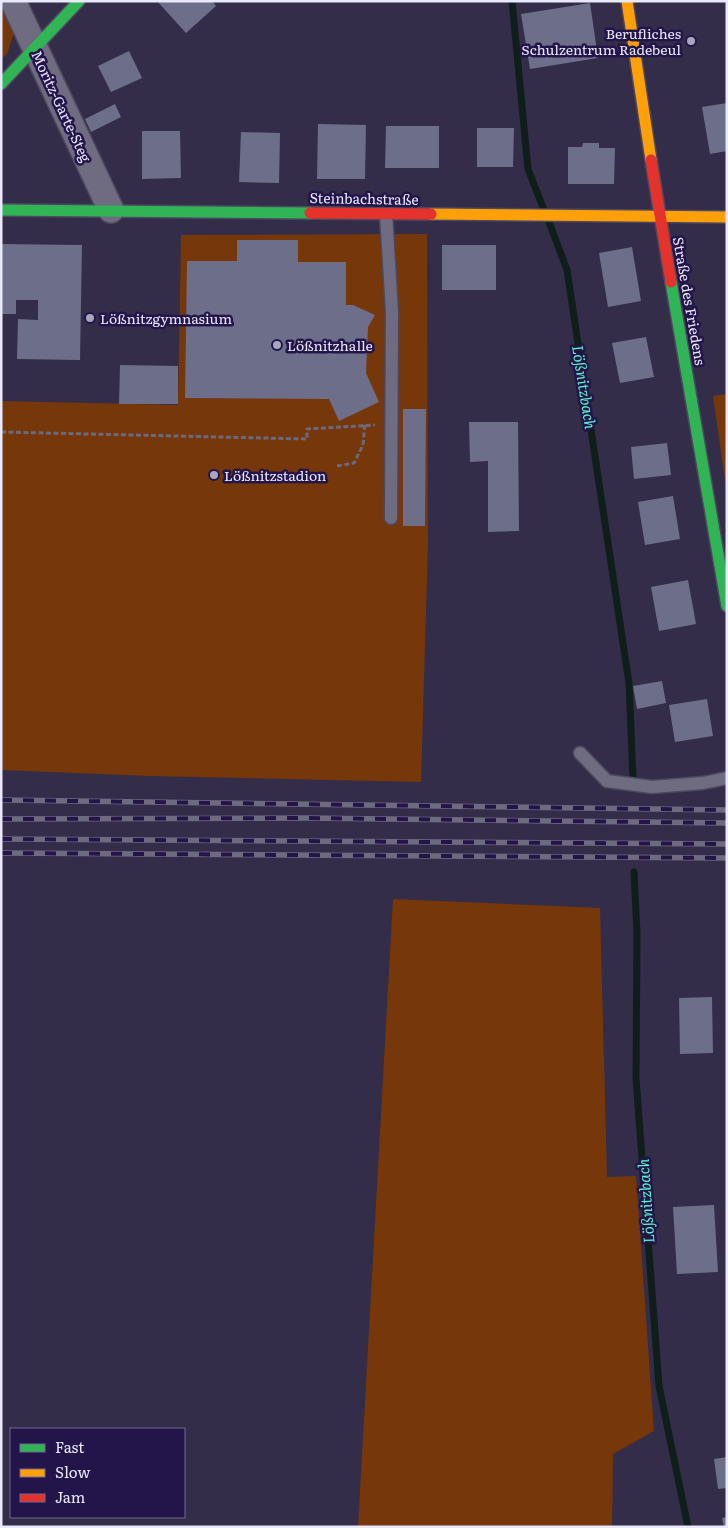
<svg xmlns="http://www.w3.org/2000/svg" width="728" height="1528" font-family="Literata,serif">
<rect width="100%" height="100%" fill="#332d49"/>
<path fill="#76370a" d="M 1,1 L 16,27 L 7,54 L 1,59 Z
M 427,234 L 428,544 L 421,782 L 149,776 L 1,770 L 1,401 L 178,405 L 181,235 Z
M 727,394 L 727,494 L 713,396 Z
M 393,899 L 600,908 L 607,1177 L 636,1176 L 654,1431 L 613,1454 L 612,1527 L 358,1527 Z"/>
<g fill="none" stroke-linecap="round" stroke-linejoin="round">
<path stroke="#101e1b" stroke-width="7" d="M 512,1 L 528,169 L 544,210
M 549,222 L 567,270 L 629,683 L 633,778
M 634,872 L 637,933 L 636,1078 L 659,1386 L 688,1527"/>
</g>
<path fill="#6c6e8a" d="M 157,1 L 212,1 L 216,6 L 186,33 Z
M 590,3 L 598,58 L 530,69 L 521,14 Z
M 129,51 L 142,78 L 111,92 L 98,66 Z
M 727,103 L 727,151 L 710,154 L 702,107 Z
M 115,104 L 121,117 L 91,132 L 85,119 Z
M 318,124 L 366,125 L 365,179 L 317,179 Z
M 386,126 L 439,126 L 439,168 L 385,168 Z
M 477,128 L 514,128 L 513,167 L 477,167 Z
M 142,131 L 180,131 L 181,178 L 142,179 Z
M 241,132 L 280,133 L 279,183 L 239,182 Z
M 583,143 L 599,143 L 599,148 L 615,148 L 614,184 L 568,184 L 568,147 L 582,147 Z
M 237,240 L 298,240 L 298,262 L 346,262 L 346,305 L 353,305 L 375,315 L 368,327 L 366,373 L 379,402 L 339,421 L 329,399 L 185,398 L 187,261 L 237,261 Z
M 1,244 L 82,245 L 80,360 L 17,359 L 18,319 L 38,320 L 38,300 L 16,300 L 16,314 L 1,314 Z
M 442,245 L 496,245 L 496,290 L 442,290 Z
M 632,247 L 641,301 L 608,307 L 599,253 Z
M 646,337 L 654,377 L 620,383 L 612,343 Z
M 120,365 L 178,366 L 178,404 L 119,404 Z
M 403,409 L 426,409 L 425,526 L 403,526 Z
M 469,422 L 518,422 L 519,531 L 488,532 L 488,461 L 470,462 Z
M 667,443 L 671,475 L 634,479 L 631,447 Z
M 673,496 L 680,539 L 645,545 L 638,502 Z
M 688,580 L 696,624 L 659,631 L 651,587 Z
M 662,681 L 666,703 L 637,709 L 633,686 Z
M 707,699 L 713,736 L 675,742 L 669,705 Z
M 712,997 L 713,1053 L 680,1054 L 679,998 Z
M 714,1205 L 718,1272 L 677,1274 L 673,1207 Z
M 727,1457 L 727,1488 L 718,1489 L 714,1459 Z
M 727,1517 L 727,1527 L 724,1527 L 722,1518 Z"/>
<g fill="none" stroke-linecap="round" stroke-linejoin="round">
<g stroke="#4d485f" stroke-width="15">
<path id="lane" d="M 386,214 L 392,312 L 391,518
M 580,753 L 607,781 L 652,787 L 703,783 L 727,778"/>
</g>
<g stroke="#4d485f" stroke-width="28">
<path id="street" d="M 13,1 L 111,210"/>
</g>
<g stroke="#4d485f" stroke-width="14">
<path id="fast" d="M 1,84 L 79,1
M 1,210 L 310,213
M 671,282 L 727,606"/>
</g>
<g stroke="#4d485f" stroke-width="14">
<path id="slow" d="M 627,1 L 651,160
M 431,214 L 727,217"/>
</g>
<g stroke="#4d485f" stroke-width="14">
<path id="jam" d="M 651,160 L 671,282
M 310,213 L 431,214"/>
</g>
<path stroke="#6c697d" stroke-width="3" stroke-dasharray="5 2.5" stroke-linecap="butt" d="M 1,432 L 307,439 L 307,429 L 375,425
M 337,466 L 354,463 L 363,445 L 365,424"/>
<use href="#lane" stroke="#6f6c82" stroke-width="12"/>
<use href="#street" stroke="#6f6c82" stroke-width="25"/>
<use href="#fast" stroke="#30b455" stroke-width="11"/>
<use href="#slow" stroke="#ff9f0a" stroke-width="11"/>
<use href="#jam" stroke="#e5322d" stroke-width="11"/>
<g stroke="#6e6a80" stroke-width="5.5">
<path id="rail" d="M 1,800 L 727,810
M 1,819 L 305,818 L 727,823
M 1,839 L 727,844
M 1,853 L 727,858"/>
</g>
<use href="#rail" stroke="#23154a" stroke-width="4" stroke-dasharray="11" stroke-linecap="butt"/>
</g>
<g fill="#a9a7be" stroke="#23154a" stroke-width="2">
<circle cx="691" cy="41" r="5"/>
<circle cx="90" cy="318" r="5"/>
<circle cx="277" cy="345" r="5"/>
<circle cx="214" cy="475" r="5"/>
</g>
<g text-anchor="middle" dominant-baseline="central" stroke-width="5" stroke-linejoin="round" paint-order="stroke">
<g font-size="14" fill="#e9e8fd" stroke="#23154a" text-anchor="start">
<text x="681" y="33" text-anchor="end">Berufliches<tspan x="681" dy="16">Schulzentrum Radebeul</tspan></text>
<text x="100" y="318">Lößnitzgymnasium</text>
<text x="287" y="345">Lößnitzhalle</text>
<text x="224" y="475">Lößnitzstadion</text>
</g>
<g font-size="14" fill="#e9e8fd" stroke="#23154a">
<text transform="translate(62 106) rotate(65)">Moritz-Garte-Steg</text>
<text transform="translate(364 198) rotate(1)">Steinbachstraße</text>
<text transform="translate(690 301) rotate(80)">Straße des Friedens</text>
</g>
<g font-size="15" font-style="italic" fill="#55fbca" stroke="#23154a">
<text transform="translate(585 387) rotate(81)">Lößnitzbach</text>
<text transform="translate(645 1201) rotate(-94)">Lößnitzbach</text>
</g>
</g>
<rect width="728" height="1528" fill="none" stroke="#e9e8fd" stroke-width="5"/>
<rect x="10" y="1428" width="175" height="90" fill="#23154a" stroke="#726992"/>
<rect x="20" y="1444" width="25" height="8" fill="#30b455" stroke="#726992"/>
<text x="55" y="1453" font-size="15" fill="#e9e8fd">Fast</text>
<rect x="20" y="1469" width="25" height="8" fill="#ff9f0a" stroke="#726992"/>
<text x="55" y="1478" font-size="15" fill="#e9e8fd">Slow</text>
<rect x="20" y="1494" width="25" height="8" fill="#e5322d" stroke="#726992"/>
<text x="55" y="1503" font-size="15" fill="#e9e8fd">Jam</text>
</svg>
